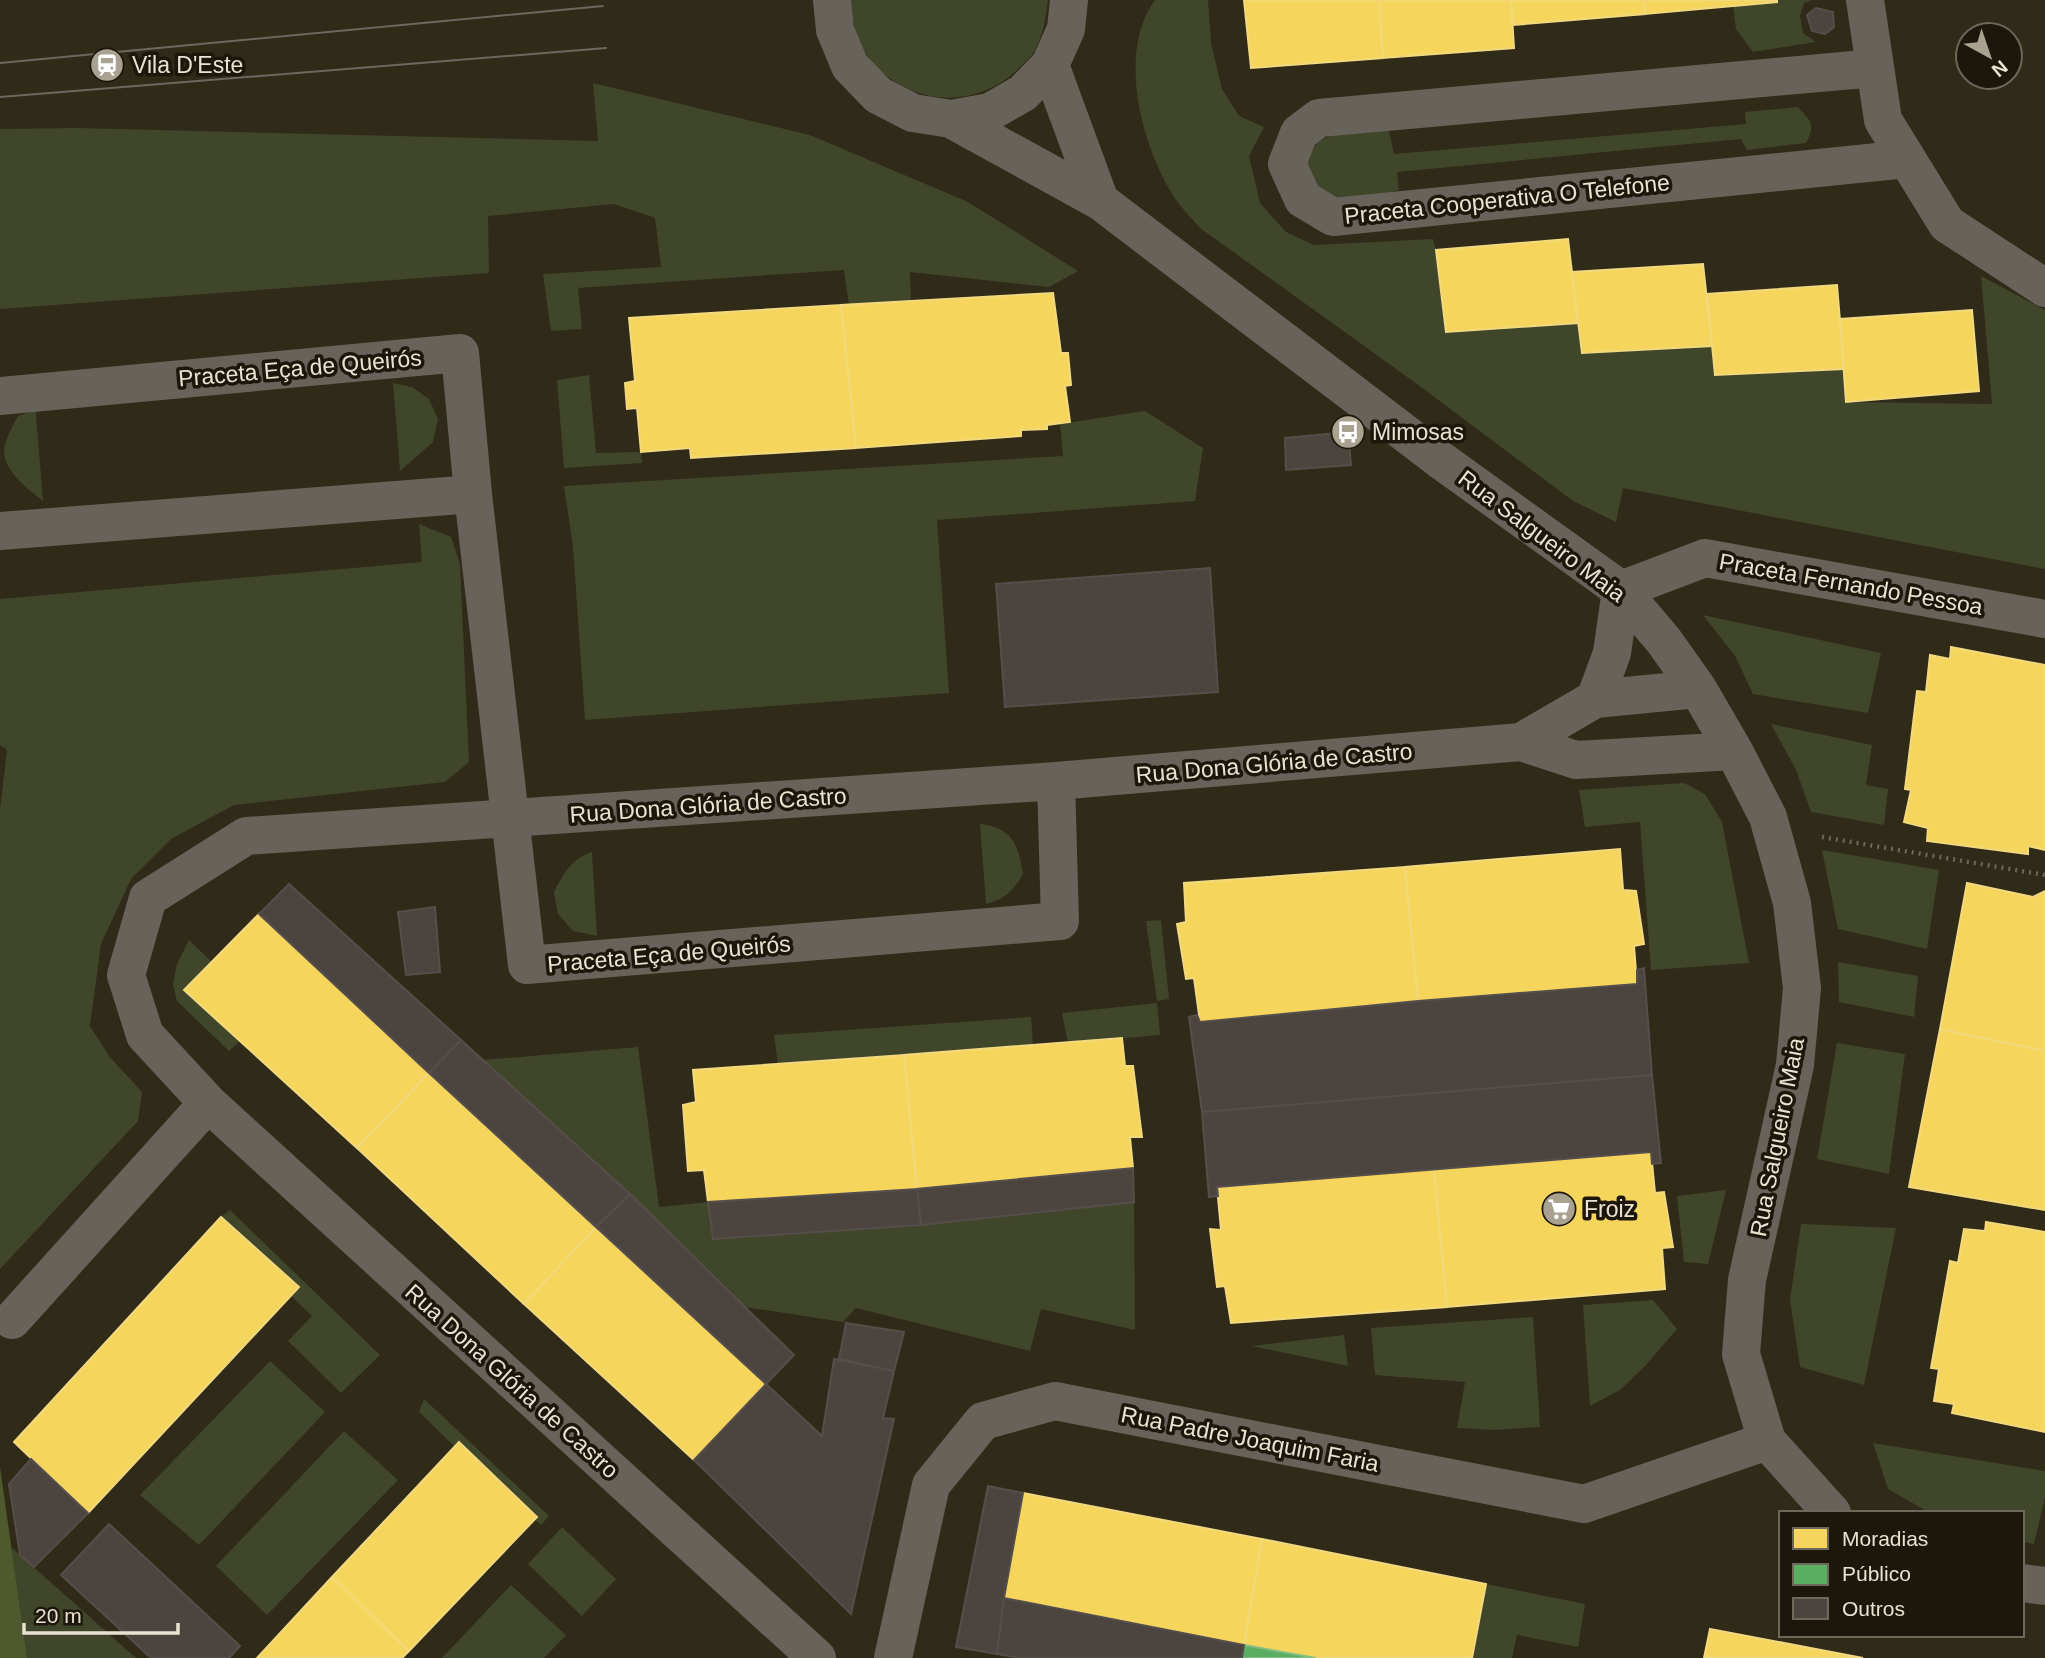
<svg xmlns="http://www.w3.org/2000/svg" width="2045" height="1658" font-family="Helvetica,sans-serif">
<rect width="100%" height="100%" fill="#302a18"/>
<path fill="#40462a" d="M 850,0 L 1048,0 C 1046,19 1043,35 1034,52 C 1030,58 1024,63 1019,68 C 990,98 942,107 905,87 C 889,79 874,68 865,52 C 855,36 852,18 850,0 Z
M 1155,0 L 1208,0 L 1211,43 L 1222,89 L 1239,116 L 1264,127 L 1249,156 L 1260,203 L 1286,232 L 1314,245 L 1433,239 L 1436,250 L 1446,332 L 1578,323 L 1582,353 L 1712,346 L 1715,375 L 1844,369 L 1846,402 L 1992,404 L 1981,276 L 2045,310 L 2045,569 L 1623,488 L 1616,522 L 1573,501 L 1417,384 L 1200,228 C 1191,217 1180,207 1173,195 C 1141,145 1117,51 1155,0 Z
M 1777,0 L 1812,0 L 1804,3 L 1800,16 L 1803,33 L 1816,42 L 1753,52 L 1736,29 L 1733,6 L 1777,2 Z
M 593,83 L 810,135 L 968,202 L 1078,271 L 1049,287 L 910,272 L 911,301 L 849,305 L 844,270 L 578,288 L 582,329 L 551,331 L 543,274 L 661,267 L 655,218 L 614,204 L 488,216 L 489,273 L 0,309 L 0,129 L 77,128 L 598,141 Z
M 1798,107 C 1811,121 1816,124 1806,143 L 1747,150 L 1741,139 L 1397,172 L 1399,190 C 1374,197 1342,202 1317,195 L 1305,156 L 1319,142 L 1331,135 L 1388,126 L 1394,154 L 1746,124 L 1745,112 Z
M 589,375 L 596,453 L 641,452 L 642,463 L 564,468 L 557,380 Z
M 393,383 L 412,387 L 429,399 L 438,419 L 433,442 L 400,471 Z
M 36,410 L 36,414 L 43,501 C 29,490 6,473 4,453 C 3,443 13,425 18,416 Z
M 1145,411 L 1203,448 L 1195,501 L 937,520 L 949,693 L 585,720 L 573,547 L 564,486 L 1063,456 L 1060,424 Z
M 419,524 L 451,537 L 460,564 L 469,762 L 445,782 L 234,805 L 171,839 L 131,879 L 101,944 L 90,1026 L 109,1056 L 142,1092 L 138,1121 L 0,1269 L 0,810 L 7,750 L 0,745 L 0,599 L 422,562 Z
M 1703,615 L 1881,653 L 1868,713 L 1753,694 L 1735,656 Z
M 1771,724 L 1872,745 L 1866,785 L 1888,789 L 1884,825 L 1811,812 L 1796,770 Z
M 1684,783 L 1705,794 L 1722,822 L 1749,963 L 1651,970 L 1640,822 L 1585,827 L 1579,790 Z
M 980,824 C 1013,828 1018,844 1023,874 C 1013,891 1006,899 986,904 Z
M 1822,850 L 1939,870 L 1927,949 L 1838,929 Z
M 592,852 L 597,936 L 573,931 L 558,914 L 554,892 C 565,872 570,860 592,852 Z
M 1161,920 L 1169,999 L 1157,1001 L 1146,921 Z
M 189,940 L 212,962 L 185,991 L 240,1041 L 229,1051 L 177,1001 L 173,985 L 177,964 Z
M 1838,962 L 1918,976 L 1914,1017 L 1839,1002 Z
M 1157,1003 L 1160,1035 L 1068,1043 L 1062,1013 Z
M 1031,1017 L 1033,1045 L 778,1065 L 774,1035 Z
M 1837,1043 L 1905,1054 L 1889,1174 L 1817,1159 Z
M 638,1047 L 659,1207 L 708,1202 L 713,1239 L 921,1225 L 1134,1202 L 1135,1330 L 1041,1309 L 1030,1351 L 856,1308 L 843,1322 L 745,1307 L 630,1194 L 483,1060 Z
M 1726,1190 L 1708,1264 L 1684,1262 L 1677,1196 Z
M 230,1210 L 380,1355 L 341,1393 L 288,1341 L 312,1316 L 291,1296 L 298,1287 L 221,1217 Z
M 1801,1224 L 1896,1228 L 1864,1385 L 1800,1367 L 1790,1300 Z
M 1653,1300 L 1677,1329 L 1646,1365 L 1620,1390 L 1590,1406 L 1583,1305 Z
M 1533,1317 L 1540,1427 L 1493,1430 L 1457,1428 L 1465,1382 L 1375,1375 L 1371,1328 Z
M 1344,1335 L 1348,1366 L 1252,1346 Z
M 270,1361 L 325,1412 L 199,1545 L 140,1495 Z
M 424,1399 L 549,1516 L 541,1525 L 534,1519 L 537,1516 L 459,1442 L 455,1447 L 419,1412 Z
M 344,1431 L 398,1480 L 267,1615 L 216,1566 Z
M 1873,1443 L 2045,1471 L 2045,1497 L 2034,1544 L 2022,1541 L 2022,1513 L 1930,1513 L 1888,1489 Z
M 562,1527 L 616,1579 L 582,1616 L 528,1564 Z
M 11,1547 L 136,1658 L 27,1658 Z
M 1486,1584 L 1585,1604 L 1578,1647 L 1517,1635 L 1512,1658 L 1472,1658 Z
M 511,1585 L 566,1635 L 544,1658 L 442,1658 Z"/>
<path fill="#4f592e" d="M 0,1467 L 27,1658 L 0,1658 Z"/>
<path fill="#f6d55c" stroke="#f2d97f" stroke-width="2" d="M 1244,0 L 1379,0 L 1383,58 L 1251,68 Z
M 1379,0 L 1511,0 L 1514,48 L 1383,58 Z
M 1511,0 L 1644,0 L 1645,14 L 1513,25 Z
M 1644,0 L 1777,0 L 1777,2 L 1645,14 Z
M 1568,239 L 1578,323 L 1446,332 L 1436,250 Z
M 1703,264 L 1712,346 L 1582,353 L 1572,272 Z
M 1837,285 L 1844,369 L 1715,375 L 1707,294 Z
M 1053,293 L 1061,353 L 1068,353 L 1071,385 L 1065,386 L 1070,422 L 1047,425 L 1047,429 L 1021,430 L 1021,436 L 856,448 L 841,305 Z
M 841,305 L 856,448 L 691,458 L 690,448 L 641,452 L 637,408 L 627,409 L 625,383 L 635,381 L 629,318 Z
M 1972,310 L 1979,391 L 1846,402 L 1840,319 Z
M 1951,647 L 2045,665 L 2045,850 L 2028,846 L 2028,854 L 1927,841 L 1928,828 L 1904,822 L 1911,790 L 1905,789 L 1917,691 L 1926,692 L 1930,655 L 1950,659 Z
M 1620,849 L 1623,890 L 1636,891 L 1644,944 L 1634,946 L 1637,984 L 1418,1001 L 1405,867 Z
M 1405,867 L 1418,1001 L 1200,1022 L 1194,978 L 1186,979 L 1177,924 L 1186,922 L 1184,883 Z
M 1967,883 L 2033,897 L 2045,891 L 2045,1051 L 1940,1029 Z
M 259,914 L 429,1073 L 357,1148 L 184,990 Z
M 1940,1029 L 2045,1051 L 2045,1210 L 1909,1187 Z
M 1122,1038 L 1125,1066 L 1133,1066 L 1142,1137 L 1130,1137 L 1133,1168 L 917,1189 L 904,1055 Z
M 904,1055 L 917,1189 L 708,1202 L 704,1170 L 688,1171 L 683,1105 L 696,1102 L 693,1070 Z
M 429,1073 L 596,1227 L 524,1304 L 357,1148 Z
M 1651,1152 L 1655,1193 L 1664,1192 L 1673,1247 L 1662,1248 L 1665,1289 L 1447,1307 L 1434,1169 Z
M 1434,1169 L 1447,1307 L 1231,1323 L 1225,1286 L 1217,1287 L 1210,1229 L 1221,1230 L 1217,1187 Z
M 221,1217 L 299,1287 L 88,1513 L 14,1442 Z
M 1986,1222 L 2045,1232 L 2045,1432 L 1952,1413 L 1954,1404 L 1934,1401 L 1939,1369 L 1931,1368 L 1950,1261 L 1958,1263 L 1964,1229 L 1985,1231 Z
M 596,1227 L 766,1384 L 694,1460 L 524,1304 Z
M 459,1442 L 537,1517 L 409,1651 L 332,1577 Z
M 1023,1493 L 1262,1539 L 1244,1645 L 1004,1598 Z
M 1262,1539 L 1486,1584 L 1472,1658 L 1316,1658 L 1244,1645 Z
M 332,1577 L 409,1651 L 402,1658 L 257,1658 Z
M 1710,1629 L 1863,1658 L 1704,1658 Z"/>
<path fill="#5aae61" stroke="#85be83" stroke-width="2" d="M 1244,1645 L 1316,1658 L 1242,1658 Z"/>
<path fill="#4c443f" stroke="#564e4a" stroke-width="2" d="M 1816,8 L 1833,12 L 1834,27 L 1825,34 L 1812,31 L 1807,15 Z
M 1348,432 L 1351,465 L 1286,470 L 1285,438 Z
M 1210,568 L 1218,692 L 1005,707 L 996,584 Z
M 289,884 L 461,1040 L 429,1073 L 259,914 Z
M 435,907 L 440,972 L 406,975 L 398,912 Z
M 1644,968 L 1652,1075 L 1202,1112 L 1189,1017 L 1197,1015 L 1200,1022 L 1418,1001 L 1637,984 L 1637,970 Z
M 461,1040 L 630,1194 L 596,1227 L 429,1073 Z
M 1652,1075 L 1661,1163 L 1652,1164 L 1651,1152 L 1217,1187 L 1218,1196 L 1209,1197 L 1202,1112 Z
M 1133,1168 L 1134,1202 L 921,1225 L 917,1189 Z
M 917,1189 L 921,1225 L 713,1239 L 708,1202 Z
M 630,1194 L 794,1355 L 766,1384 L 596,1227 Z
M 846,1323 L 904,1332 L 894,1371 L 839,1359 Z
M 834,1359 L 894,1371 L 883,1418 L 894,1419 L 851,1614 L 694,1460 L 766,1384 L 822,1436 Z
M 31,1459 L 88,1513 L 34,1567 L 20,1555 L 9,1484 Z
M 988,1486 L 1023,1493 L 1004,1598 L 997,1654 L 956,1647 Z
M 109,1524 L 240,1646 L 229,1658 L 151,1658 L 61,1575 Z
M 1004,1598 L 1244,1645 L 1242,1658 L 1020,1658 L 997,1654 Z"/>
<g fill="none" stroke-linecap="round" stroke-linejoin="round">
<path stroke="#6c675f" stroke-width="4.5" stroke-dasharray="2 5" stroke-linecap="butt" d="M 1822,837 L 2045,875"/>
<path stroke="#67625a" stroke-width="38" d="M 832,0 L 835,30 L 850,66 L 878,95 L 913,113 L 951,119 L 990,112 L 1023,93 L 1050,65 L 1066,29 L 1069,0
M 1865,0 L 1883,120 L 1947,224 L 2045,288
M 1050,65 L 1100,201
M 1875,68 L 1319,118 L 1299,133 L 1287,164 L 1303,199 L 1333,217 L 1907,159
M 951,119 L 1100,201 L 1439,459 L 1621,590 L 1664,641 L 1698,689 L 1734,751 L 1768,817 L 1792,903 L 1802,988 L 1795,1065 L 1747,1280 L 1741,1354 L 1767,1441 L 1832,1513
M 0,396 L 460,353 L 473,494 L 527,965 L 1060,921 L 1056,781
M 0,531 L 473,494
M 1595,699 L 1698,689
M 1521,742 L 1595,699 L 1612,653 L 1621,590 L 1705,558 L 2045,619
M 12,1320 L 208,1103
M 2022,1583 L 2045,1586
M 817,1658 L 208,1103 L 145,1035 L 126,975 L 148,898 L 246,836 L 1056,781 L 1521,742 L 1576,760 L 1734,751
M 893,1658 L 931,1485 L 983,1421 L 1055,1401 L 1584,1504 L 1767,1441"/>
<path stroke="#6c675f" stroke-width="2" d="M 0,63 L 603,6
M 0,97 L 606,48"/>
</g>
<defs>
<g id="station-disc" transform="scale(1.75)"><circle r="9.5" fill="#a9a290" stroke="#1c170a"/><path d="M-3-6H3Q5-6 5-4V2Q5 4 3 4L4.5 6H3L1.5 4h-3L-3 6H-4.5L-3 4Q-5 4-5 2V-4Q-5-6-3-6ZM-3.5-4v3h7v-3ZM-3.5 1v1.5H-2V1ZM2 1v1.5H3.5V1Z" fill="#fff"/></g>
<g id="bus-disc" transform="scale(1.75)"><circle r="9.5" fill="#a9a290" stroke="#1c170a"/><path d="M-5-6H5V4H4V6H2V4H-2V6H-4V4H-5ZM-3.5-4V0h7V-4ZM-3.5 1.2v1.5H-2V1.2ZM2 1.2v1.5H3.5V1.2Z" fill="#fff"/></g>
<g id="supermarket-disc" transform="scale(1.75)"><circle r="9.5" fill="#a9a290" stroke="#1c170a"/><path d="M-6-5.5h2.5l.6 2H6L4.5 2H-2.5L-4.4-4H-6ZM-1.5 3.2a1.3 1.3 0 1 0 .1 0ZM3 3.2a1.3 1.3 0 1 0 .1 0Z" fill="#fff"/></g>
</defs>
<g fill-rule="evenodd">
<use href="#station-disc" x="107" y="65"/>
<use href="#bus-disc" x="1348" y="432"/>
<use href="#supermarket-disc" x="1559" y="1209"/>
</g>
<g text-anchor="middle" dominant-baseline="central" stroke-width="7" stroke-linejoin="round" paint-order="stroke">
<g font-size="23" fill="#eae2d1" stroke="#1c170a" text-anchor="start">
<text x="132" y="65">Vila D'Este</text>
<text x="1372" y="432">Mimosas</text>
<text x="1584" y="1209">Froiz</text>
</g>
<g font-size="23" fill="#eae2d1" stroke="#1c170a">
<text transform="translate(1507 199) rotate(-6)">Praceta Cooperativa O Telefone</text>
<text transform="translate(300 368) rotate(-5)">Praceta Eça de Queirós</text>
<text transform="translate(1542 536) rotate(37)">Rua Salgueiro Maia</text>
<text transform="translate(1851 584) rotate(10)">Praceta Fernando Pessoa</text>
<text transform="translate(1274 763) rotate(-5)">Rua Dona Glória de Castro</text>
<text transform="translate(708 805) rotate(-4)">Rua Dona Glória de Castro</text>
<text transform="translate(669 954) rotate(-5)">Praceta Eça de Queirós</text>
<text transform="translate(1777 1137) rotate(-79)">Rua Salgueiro Maia</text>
<text transform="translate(512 1381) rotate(42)">Rua Dona Glória de Castro</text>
<text transform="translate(1250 1439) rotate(11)">Rua Padre Joaquim Faria</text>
</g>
</g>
<rect x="1779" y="1511" width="245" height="126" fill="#1c170a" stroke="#6e685a" stroke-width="2"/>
<rect x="1793" y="1528" width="35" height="21" fill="#f6d55c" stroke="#6e685a" stroke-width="2"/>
<text x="1842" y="1546" font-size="21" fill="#eae2d1">Moradias</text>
<rect x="1793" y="1564" width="35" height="21" fill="#5aae61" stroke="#6e685a" stroke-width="2"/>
<text x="1842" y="1581" font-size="21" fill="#eae2d1">Público</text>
<rect x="1793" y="1598" width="35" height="21" fill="#4c443f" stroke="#6e685a" stroke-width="2"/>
<text x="1842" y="1616" font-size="21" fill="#eae2d1">Outros</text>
<g transform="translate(1989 56) rotate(140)"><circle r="33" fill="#1c170a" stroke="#6e685a" stroke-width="2"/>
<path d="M0-5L12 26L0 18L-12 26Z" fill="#a9a290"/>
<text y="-10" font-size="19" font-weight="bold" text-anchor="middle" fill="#eae2d1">N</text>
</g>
<path d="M24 1623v10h154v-10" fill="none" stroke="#eae2d1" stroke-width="3.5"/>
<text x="35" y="1623" font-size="21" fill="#eae2d1" stroke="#1c170a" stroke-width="5" paint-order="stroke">20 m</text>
</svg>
